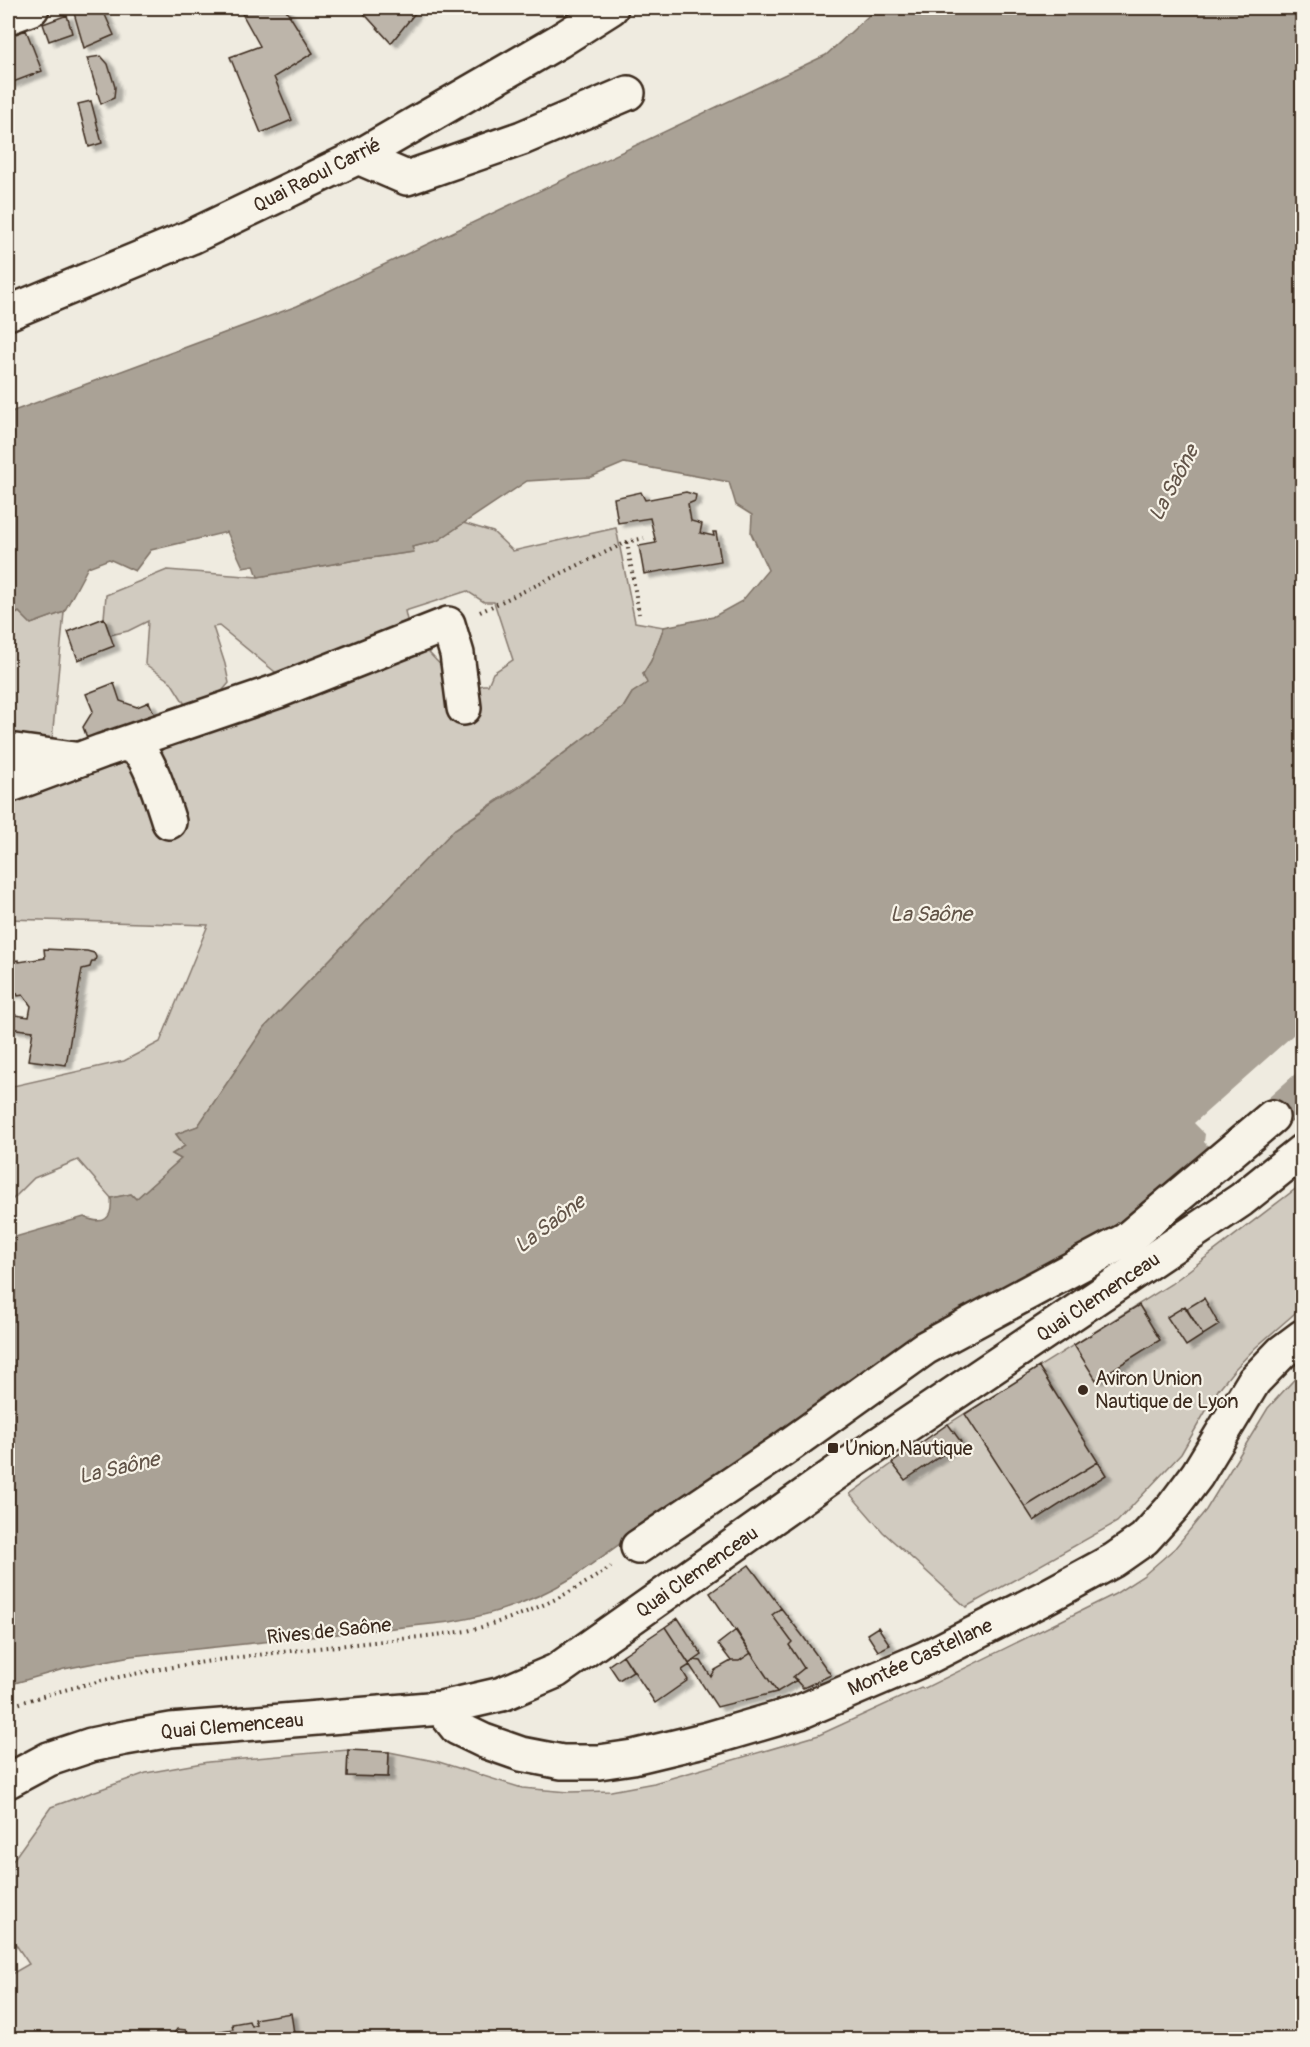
<svg xmlns="http://www.w3.org/2000/svg" width="1310" height="2047" font-family="Pangolin,sans-serif">
<defs>
<filter id="shadow"><feDropShadow dx="6" dy="4" stdDeviation="1.5" flood-color="#0004"/></filter>
</defs>
<rect width="100%" height="100%" fill="#efebe0"/>
<filter id="ink" filterUnits="userSpaceOnUse"><feTurbulence type="fractalNoise" baseFrequency=".0167" numOctaves="2"/><feDisplacementMap in="SourceGraphic" scale="12" xChannelSelector="R" yChannelSelector="G"/><feConvolveMatrix kernelMatrix="1 2 1 2 8 2 1 2 1" color-interpolation-filters="sRGB"/></filter>
<g filter="url(#ink)">
<path fill="#d1cbc0" stroke="#867a6f" stroke-width="1.5" d="M 463,523 L 493,532 L 513,551 L 616,528 L 635,622 L 664,627 L 651,661 L 643,674 L 648,683 L 632,693 L 623,708 L 539,772 L 455,829 L 264,1028 L 198,1126 L 176,1134 L 185,1146 L 172,1154 L 181,1159 L 136,1199 L 131,1194 L 111,1198 L 78,1160 L 34,1178 L 8,1204 L 8,1133 L 10,1131 L 13,1086 L 124,1061 L 160,1042 L 208,925 L 8,919 L 8,769 L 19,770 L 123,744 L 278,691 L 414,637 L 449,674 L 458,694 L 483,685 L 488,685 L 493,673 L 513,660 L 494,602 L 484,602 L 467,591 L 405,611 L 409,629 L 280,676 L 219,626 L 213,627 L 225,664 L 229,683 L 207,709 L 186,706 L 171,682 L 145,664 L 148,621 L 128,631 L 110,635 L 104,618 L 106,595 L 167,570 L 258,577 L 356,560 L 413,552 L 412,547 L 437,541 Z
M 19,612 L 31,624 L 64,612 L 52,740 L 8,735 L 8,619 Z
M 1302,1184 L 1302,1307 L 1255,1348 L 1234,1370 L 1218,1390 L 1181,1454 L 1117,1522 L 966,1607 L 883,1532 L 850,1494 L 948,1424 L 1171,1284 Z
M 1302,1371 L 1302,2039 L 8,2040 L 8,1976 L 29,1964 L 8,1933 L 8,1867 L 51,1807 L 146,1773 L 208,1762 L 348,1750 L 347,1776 L 388,1777 L 389,1752 L 439,1762 L 522,1788 L 569,1792 L 611,1791 L 654,1783 L 819,1735 L 921,1688 L 923,1689 L 1115,1594 L 1143,1576 L 1175,1548 L 1206,1510 L 1268,1408 Z"/>
<path fill="#aaa296" stroke="#7e7266" stroke-width="1.5" d="M 877,8 L 1302,8 L 1302,1112 L 1283,1129 L 1261,1105 L 1214,1146 L 1142,1216 L 916,1333 L 572,1578 C 534,1601 494,1615 450,1622 L 131,1656 L 64,1669 L 8,1685 L 8,1239 L 84,1217 C 104,1226 113,1219 111,1198 L 131,1194 L 136,1199 L 181,1159 L 172,1154 L 185,1146 L 176,1134 L 198,1126 L 264,1028 L 455,829 L 520,787 L 623,708 L 632,693 L 647,683 L 643,674 L 651,661 L 664,627 L 713,617 L 742,601 L 768,570 L 751,533 L 752,515 L 736,505 L 729,482 L 624,463 L 591,477 L 527,481 L 437,541 L 412,547 L 414,552 L 356,560 L 258,577 L 254,565 L 243,567 L 227,532 L 151,550 L 135,571 L 109,559 L 88,567 L 64,612 L 31,624 L 19,612 L 8,619 L 8,413 L 297,306 L 826,55 Z"/>
<path fill="#efebe0" d="M 1302,1027 L 1302,1068 L 1214,1146 L 1207,1145 L 1204,1142 L 1205,1134 L 1194,1123 Z"/>
<path fill="#bdb5aa" stroke="#3b2a1e" stroke-width="1.5" filter="url(#shadow)" d="M 86,8 L 102,8 L 114,35 L 84,48 L 74,13 Z
M 239,8 L 285,8 L 313,53 L 274,77 L 292,120 L 261,133 L 230,57 L 260,46 Z
M 359,8 L 409,8 L 415,13 L 391,43 Z
M 67,15 L 72,33 L 49,41 L 43,24 Z
M 26,30 L 42,71 L 8,84 L 8,37 Z
M 101,56 L 108,64 L 115,87 L 114,98 L 101,104 L 87,58 Z
M 91,101 L 102,143 L 89,147 L 78,104 Z
M 641,492 L 645,500 L 686,492 L 696,495 L 695,501 L 688,504 L 691,521 L 702,524 L 700,533 L 714,536 L 713,532 L 716,532 L 721,561 L 644,574 L 639,546 L 656,543 L 650,518 L 618,523 L 614,498 Z
M 104,618 L 114,646 L 78,660 L 68,632 Z
M 114,683 L 120,701 L 137,707 L 149,702 L 156,718 L 89,743 L 83,727 L 93,711 L 86,694 Z
M 44,949 L 87,951 L 94,953 L 96,957 L 95,961 L 92,961 L 90,967 L 82,969 L 66,1065 L 28,1060 L 33,1031 L 8,1028 L 8,1014 L 29,1017 L 31,1006 L 23,995 L 18,996 L 17,993 L 8,994 L 8,961 L 19,960 L 19,962 L 45,958 Z
M 1204,1298 L 1219,1325 L 1203,1335 L 1186,1309 Z
M 1139,1305 L 1160,1340 L 1096,1380 L 1074,1345 Z
M 1185,1306 L 1203,1335 L 1186,1346 L 1167,1317 Z
M 1039,1367 L 1098,1462 L 1025,1507 L 965,1414 Z
M 948,1424 L 961,1442 L 905,1480 L 892,1463 Z
M 1098,1462 L 1106,1475 L 1034,1521 L 1025,1507 Z
M 749,1565 L 781,1608 L 772,1615 L 792,1642 L 789,1645 L 804,1668 L 793,1677 L 797,1680 L 777,1692 L 710,1593 Z
M 781,1608 L 802,1635 L 831,1675 L 803,1688 L 793,1677 L 804,1668 L 789,1645 L 792,1642 L 772,1615 Z
M 678,1618 L 702,1655 L 689,1664 L 665,1627 Z
M 665,1627 L 690,1665 L 682,1670 L 688,1680 L 655,1703 L 623,1655 Z
M 878,1627 L 890,1645 L 878,1651 L 867,1634 Z
M 736,1630 L 751,1653 L 739,1661 L 731,1661 L 718,1644 Z
M 751,1653 L 777,1692 L 717,1707 L 689,1664 L 694,1660 L 701,1661 L 711,1677 L 715,1670 L 731,1661 L 739,1661 Z
M 623,1655 L 633,1671 L 619,1680 L 609,1665 Z
M 348,1750 L 389,1752 L 388,1777 L 347,1776 Z
M 291,2013 L 295,2040 L 173,2040 L 172,2036 L 177,2029 L 186,2030 L 191,2036 L 233,2029 L 232,2024 L 249,2021 L 251,2026 L 256,2024 L 254,2019 Z"/>
<g fill="none" stroke-linecap="round" stroke-linejoin="round">
<g stroke="#3b2a1e" stroke-width="38">
<path id="minor" d="M 8,17 L 32,8
M 358,157 L 407,178 L 522,138 L 628,93
M 123,744 C 130,746 135,747 140,752 C 152,765 163,804 169,822
M 8,750 L 74,759
M 8,786 L 102,751 L 278,691 L 448,624 L 457,654 L 464,708
M 638,1547 L 781,1451 L 925,1348 L 1126,1240 L 1272,1117"/>
</g>
<g stroke="#3b2a1e" stroke-width="38">
<path id="major" d="M 8,313 L 191,237 L 358,157 L 559,41 L 611,8
M 441,1708 L 457,1728 L 484,1741 L 521,1754 L 562,1762 L 599,1762 L 633,1757 L 708,1739 L 800,1712 L 926,1658 L 1044,1598 L 1114,1560 L 1144,1539 L 1173,1507 L 1197,1475 L 1254,1381 L 1282,1352 L 1302,1337
M 8,1781 L 49,1759 L 91,1745 L 125,1738 L 171,1730 L 441,1708 L 502,1694 L 556,1671 L 839,1471 L 1241,1200 L 1302,1151"/>
</g>
<path stroke="#3b2a1e" stroke-width="4" stroke-dasharray="1.5 4.5" stroke-linecap="butt" d="M 627,542 L 639,614
M 480,612 L 627,542 L 644,538
M 8,1707 C 159,1656 310,1652 467,1631 C 524,1616 562,1599 611,1567"/>
<use href="#minor" stroke="#f7f3e8" stroke-width="33"/>
<use href="#major" stroke="#f7f3e8" stroke-width="33"/>
</g>
</g>
<g fill="#3b2a1e" stroke="#f7f3e8" stroke-width="2">
<circle cx="1083" cy="1390" r="6"/>
<rect x="827" y="1442" width="12" height="12" rx="3"/>
</g>
<g text-anchor="middle" dominant-baseline="central" stroke-width="4.5" stroke-linejoin="round" paint-order="stroke">
<g font-size="20" fill="#3b2a1e" stroke="#f7f3e8">
<text transform="translate(317 175) rotate(-27)">Quai Raoul Carrié</text>
<text transform="translate(1098 1297) rotate(-34)">Quai Clemenceau</text>
<text transform="translate(697 1572) rotate(-35)">Quai Clemenceau</text>
<text transform="translate(329 1631) rotate(-6)">Rives de Saône</text>
<text transform="translate(920 1657) rotate(-25)">Montée Castellane</text>
<text transform="translate(232 1726) rotate(-5)">Quai Clemenceau</text>
</g>
<g font-size="20" fill="#3b2a1e" stroke="#f7f3e8" text-anchor="start">
<text x="1095" y="1378">Aviron Union<tspan x="1095" dy="23">Nautique de Lyon</tspan></text>
<text x="845" y="1448">Union Nautique</text>
</g>
<g font-size="21" font-style="italic" fill="#625448" stroke="#f7f3e8">
<text transform="translate(1174 483) rotate(-62)">La Saône</text>
<text x="931" y="914">La Saône</text>
<text transform="translate(550 1224) rotate(-37)">La Saône</text>
<text transform="translate(119 1468) rotate(-13)">La Saône</text>
</g>
</g>
<rect width="1310" height="2047" fill="none" stroke="#f7f3e8" stroke-width="30"/>
<rect x="15" y="15" width="1280" height="2017" fill="none" stroke="#3b2a1e" stroke-width="2" filter="url(#ink)"/>
</svg>
